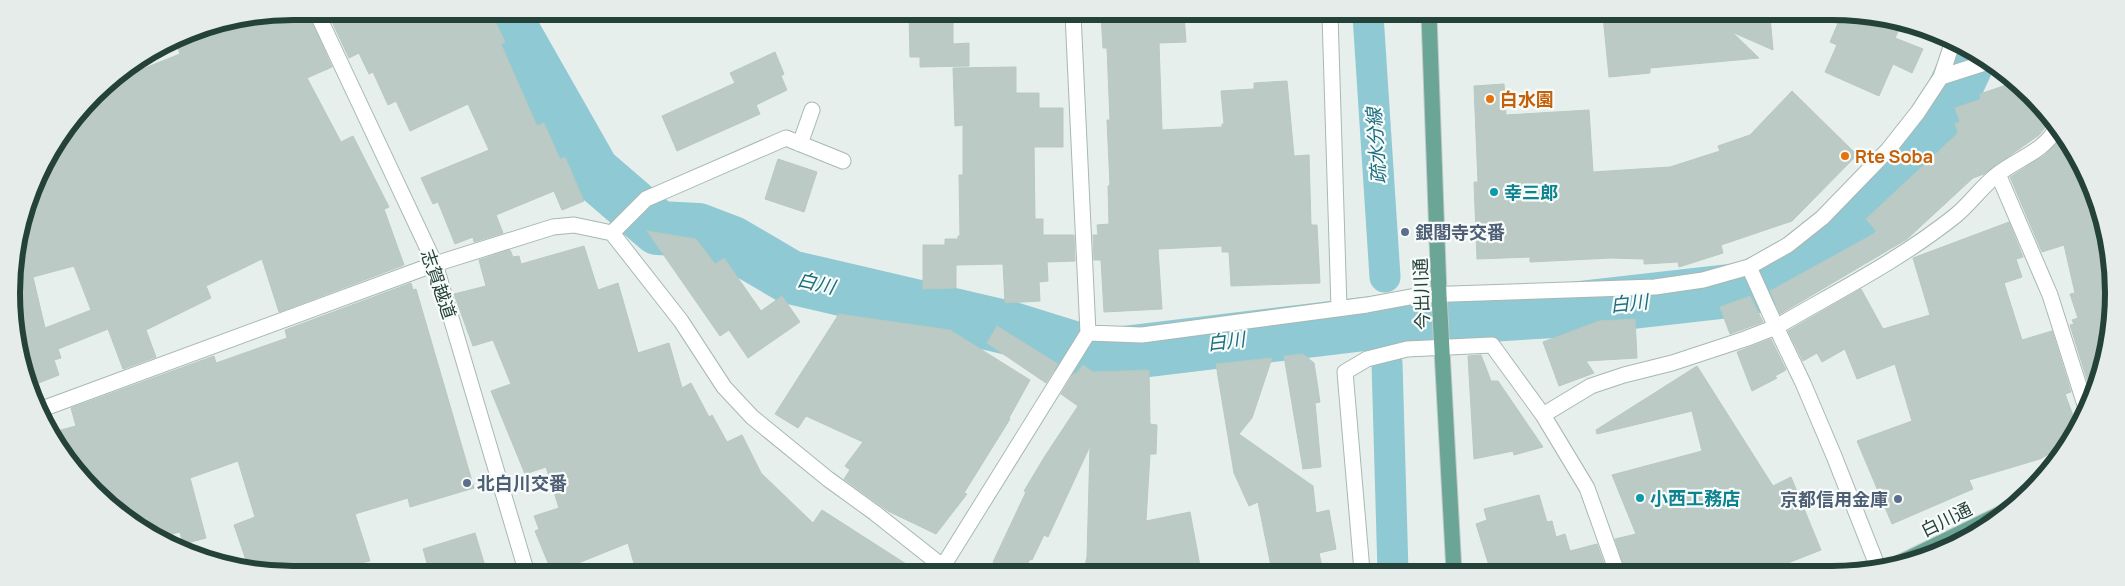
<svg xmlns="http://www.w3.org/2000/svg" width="2125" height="586" font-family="Manrope,'Noto Sans JP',sans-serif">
<rect width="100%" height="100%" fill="#e6efeb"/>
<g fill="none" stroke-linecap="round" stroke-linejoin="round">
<path stroke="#8ec9d4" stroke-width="31" d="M 1368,15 L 1385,277
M 1387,363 L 1393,572"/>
<path stroke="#8ec9d4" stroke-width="54" d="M 502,12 L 593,172 L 658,228 L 698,230 L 732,243 L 790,277 L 1009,328 L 1099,356 L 1389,321 L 1553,311 L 1747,289 L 1817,254 L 1936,130 L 1972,52"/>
</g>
<path fill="#bbcac4" stroke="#b8c9c2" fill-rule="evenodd" d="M 293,11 L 307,11 L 332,67 L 307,78 L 341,142 L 353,136 L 389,207 L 384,209 L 404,265 L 279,312 L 262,259 L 206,286 L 211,298 L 146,330 L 156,357 L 123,369 L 108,329 L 58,349 L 61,358 L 54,360 L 59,375 L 31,386 L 21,366 L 12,274 L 40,168 L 105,84 L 180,54 L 175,39 L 185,33 ZM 74,266 L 91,310 L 45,328 L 33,277 Z
M 327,11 L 474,12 L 479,23 L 493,16 L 505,42 L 501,44 L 537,126 L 544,123 L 560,159 L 565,157 L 584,201 L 562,210 L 554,191 L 496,215 L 503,233 L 474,242 L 473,237 L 455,244 L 438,202 L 433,204 L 421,178 L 489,150 L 468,104 L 410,131 L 396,101 L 388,105 L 373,72 L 369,74 L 359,53 L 349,58 Z
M 909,13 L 953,13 L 953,44 L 969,43 L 969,66 L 920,67 L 920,57 L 910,57 Z
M 1101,14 L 1184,14 L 1186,42 L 1159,43 L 1162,130 L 1222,127 L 1222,124 L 1224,124 L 1221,91 L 1254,89 L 1254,83 L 1287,81 L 1294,156 L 1309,155 L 1311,225 L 1317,225 L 1320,283 L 1231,286 L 1229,252 L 1222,252 L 1222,246 L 1158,249 L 1162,309 L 1104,312 L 1101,260 L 1094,260 L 1093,235 L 1098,235 L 1097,225 L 1109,224 L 1108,186 L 1110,185 L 1107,120 L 1110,120 L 1107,48 L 1103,48 Z
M 1603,16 L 1770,16 L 1773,50 L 1732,32 L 1759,58 L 1650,68 L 1650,73 L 1609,77 Z
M 1841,16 L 1887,17 L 1902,23 L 1895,38 L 1923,49 L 1912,73 L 1893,64 L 1879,96 L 1825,72 L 1837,45 L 1830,42 Z
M 775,52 L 784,74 L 781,76 L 787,90 L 756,105 L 760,114 L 677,151 L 662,116 L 735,83 L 730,73 Z
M 1016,67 L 1016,93 L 1039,93 L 1039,108 L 1063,108 L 1063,147 L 1034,147 L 1035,219 L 1043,219 L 1043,235 L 1074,235 L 1075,261 L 1047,262 L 1048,281 L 1039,282 L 1040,301 L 1005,303 L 1003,264 L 956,265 L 956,288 L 923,289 L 923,245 L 945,245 L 945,239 L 958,239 L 958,236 L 960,236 L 959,175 L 963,175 L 963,125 L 955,126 L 953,68 Z
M 2012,83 L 2050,121 L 2039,135 L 1984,174 L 1973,178 L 1907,239 L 1780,314 L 1770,291 L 1877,232 L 1866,219 L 1958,133 L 1955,124 L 1960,122 L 1955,108 L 1981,99 L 1980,94 Z
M 1504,84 L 1506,115 L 1589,110 L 1593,172 L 1670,167 L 1720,151 L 1718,146 L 1750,135 L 1792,91 L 1857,155 L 1792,221 L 1721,245 L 1723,253 L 1679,267 L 1678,262 L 1644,264 L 1644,259 L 1611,258 L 1530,262 L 1530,257 L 1477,259 L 1474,182 L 1478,182 L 1474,86 Z
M 2064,134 L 2108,238 L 2108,348 L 2095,384 L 2089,386 L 2070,325 L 2074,324 L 2072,320 L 2078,318 L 2070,294 L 2075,293 L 2064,245 L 2042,252 L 2010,177 L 2045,155 Z
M 778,159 L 817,172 L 804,212 L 765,199 Z
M 2009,222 L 2023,257 L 2016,259 L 2022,277 L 2004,283 L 2022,340 L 2052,331 L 2071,392 L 2065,394 L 2078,429 L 2076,434 L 2067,444 L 2040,459 L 1969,480 L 1973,489 L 1892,524 L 1857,441 L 1912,421 L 1895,364 L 1857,379 L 1845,349 L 1822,362 L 1817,353 L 1803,361 L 1788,331 L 1861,289 L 1883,329 L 1930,315 L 1913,258 Z
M 647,231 L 696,239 L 715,264 L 724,258 L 761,311 L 782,296 L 800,322 L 748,358 L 729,330 L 720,336 Z
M 584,246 L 598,290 L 618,283 L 638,353 L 669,343 L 682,388 L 691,383 L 709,417 L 712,415 L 727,442 L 742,435 L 761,473 L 813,523 L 822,510 L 917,571 L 636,570 L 628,543 L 561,570 L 551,570 L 535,531 L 539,529 L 534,516 L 559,508 L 546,467 L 525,474 L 491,391 L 511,384 L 493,340 L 473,346 L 454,294 L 486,286 L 479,260 L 510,250 L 513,257 L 519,256 L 521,264 Z
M 411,283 L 413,290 L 416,289 L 474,488 L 410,507 L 408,498 L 355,514 L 370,561 L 328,570 L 249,569 L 234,525 L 255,517 L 238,461 L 190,478 L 206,538 L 183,544 L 180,532 L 155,538 L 152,537 L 69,464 L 53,432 L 76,426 L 71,408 L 214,356 L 216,363 L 287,338 L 285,330 Z
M 1750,296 L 1763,322 L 1730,334 L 1720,307 Z
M 839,314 L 950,330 L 1030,380 L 1009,418 L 1010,419 L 964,493 L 967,494 L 936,534 L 888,511 L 844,479 L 850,470 L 845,466 L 863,442 L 806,416 L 798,428 L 775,414 Z
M 1635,319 L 1637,358 L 1586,361 L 1594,373 L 1559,386 L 1543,342 L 1599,321 Z
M 997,326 L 1058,364 L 1046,383 L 987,343 Z
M 1771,339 L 1786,370 L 1775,376 L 1777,378 L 1752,391 L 1737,352 Z
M 1303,354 L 1314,363 L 1320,402 L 1315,403 L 1321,467 L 1303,469 L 1284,356 Z
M 1481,355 L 1491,381 L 1498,381 L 1543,447 L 1514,455 L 1513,451 L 1474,459 L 1468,356 Z
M 1272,358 L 1252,418 L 1239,434 L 1313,486 L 1316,513 L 1329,510 L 1336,549 L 1319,553 L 1323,571 L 1272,571 L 1258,502 L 1249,506 L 1234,473 L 1216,364 Z
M 1083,365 L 1093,372 L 1149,370 L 1150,424 L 1157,425 L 1156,454 L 1150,454 L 1146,521 L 1190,512 L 1201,571 L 1084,571 L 1087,557 L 1090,446 L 1048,537 L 1044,535 L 1032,560 L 1030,559 L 1024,571 L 1010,571 L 993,562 L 1026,492 L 1024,491 L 1045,456 L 1078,406 L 1061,394 L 1074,373 L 1076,374 Z
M 1697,366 L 1773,486 L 1791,477 L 1821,550 L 1765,572 L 1626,572 L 1615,539 L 1636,534 L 1612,475 L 1702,451 L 1692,411 L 1597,434 L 1596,430 Z
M 1539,495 L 1547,522 L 1552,521 L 1556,537 L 1565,534 L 1570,551 L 1597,544 L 1607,572 L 1491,572 L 1476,524 L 1487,520 L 1484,509 Z
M 475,533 L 485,566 L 473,570 L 429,570 L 423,549 Z"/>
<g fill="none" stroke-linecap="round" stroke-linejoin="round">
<g stroke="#a8b8b2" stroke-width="17">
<path id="minor" d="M 316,11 L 435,264 L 526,570
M 1073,14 L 1088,333
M 1330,15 L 1339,308
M 1941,77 L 1991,61
M 800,144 L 812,110
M 1998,174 L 2050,295 L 2086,408
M 612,233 L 646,199 L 786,138 L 843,161
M 42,409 L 435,264 L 553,227 L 574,225 L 612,233 L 681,321 L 724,387 L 752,417 L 828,479 L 875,513 L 942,566 L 952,571
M 1543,415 L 1591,386 L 1624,375 L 1672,363 L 1745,339 L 1776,327 L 1749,267
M 1879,570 L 1834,456 L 1803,383 L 1776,327 C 1836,292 1900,260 1955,216 C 1970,204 1982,186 1998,174 C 2019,158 2045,151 2057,127
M 940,571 L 1088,333 L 1142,335 L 1367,305 L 1421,295 L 1655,287 L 1703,280 L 1749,267 L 1788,245 L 1822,218 L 1888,150 L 1918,112 L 1941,77 L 1952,44
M 1362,571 L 1345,372 L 1367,359 L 1407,349 L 1492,345 L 1543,415 L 1587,488 L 1617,572"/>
</g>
<g stroke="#c2cac8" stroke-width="17">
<path id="major" d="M 1429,15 L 1439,295 L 1454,572
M 1893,566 L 2016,506"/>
</g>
<use href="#minor" stroke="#fff" stroke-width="15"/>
<use href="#major" stroke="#6aa596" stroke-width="15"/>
</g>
<g fill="#e8710a" stroke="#f7fbf9" stroke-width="2">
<circle cx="1490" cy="99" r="5"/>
<circle cx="1845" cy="156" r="5"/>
</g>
<g fill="#0f9aa8" stroke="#f7fbf9" stroke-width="2">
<circle cx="1494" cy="192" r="5"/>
<circle cx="1640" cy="498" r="5"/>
</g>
<g fill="#5c6f8a" stroke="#f7fbf9" stroke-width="2">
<circle cx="1405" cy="232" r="5"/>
<circle cx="467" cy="483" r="5"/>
<circle cx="1898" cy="499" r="5"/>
</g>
<g text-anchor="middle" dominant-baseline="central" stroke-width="4.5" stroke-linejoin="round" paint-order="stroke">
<g font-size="18" font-weight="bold" fill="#c56008" stroke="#f7fbf9" text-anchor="start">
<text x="1500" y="99">白水園</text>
<text x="1855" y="156">Rte Soba</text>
</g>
<g font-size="18" font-weight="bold" fill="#0d838f" stroke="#f7fbf9" text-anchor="start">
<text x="1504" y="192">幸三郎</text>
<text x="1650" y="498">小西工務店</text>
</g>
<g font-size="18" font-weight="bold" fill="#4e5e75" stroke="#f7fbf9" text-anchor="start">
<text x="1415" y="232">銀閣寺交番</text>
<text x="477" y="483">北白川交番</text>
<text x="1888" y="499" text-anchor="end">京都信用金庫</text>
</g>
<g font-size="18" fill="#24423a" stroke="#f7fbf9">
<text transform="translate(439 284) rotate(71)">志賀越道</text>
<text transform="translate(1421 294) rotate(-92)">今出川通</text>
<text transform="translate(1946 519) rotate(-26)">白川通</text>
</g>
<g font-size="19" font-style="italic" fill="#1c6f80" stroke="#f7fbf9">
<text transform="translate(1376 146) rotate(-94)">疏水分線</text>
<text transform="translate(816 283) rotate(13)">白川</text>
<text transform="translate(1629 303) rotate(-6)">白川</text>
<text transform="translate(1226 341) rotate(-7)">白川</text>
</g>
</g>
<path d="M0 0H2125V586H0ZM293 20H1832A273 273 0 0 1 2105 293V293A273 273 0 0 1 1832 566H293A273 273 0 0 1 20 293V293A273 273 0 0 1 293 20Z" fill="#e6ecea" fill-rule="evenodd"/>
<path fill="none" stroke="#24423a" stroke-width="6" d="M293 20H1832A273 273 0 0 1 2105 293V293A273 273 0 0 1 1832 566H293A273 273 0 0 1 20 293V293A273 273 0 0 1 293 20Z"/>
</svg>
